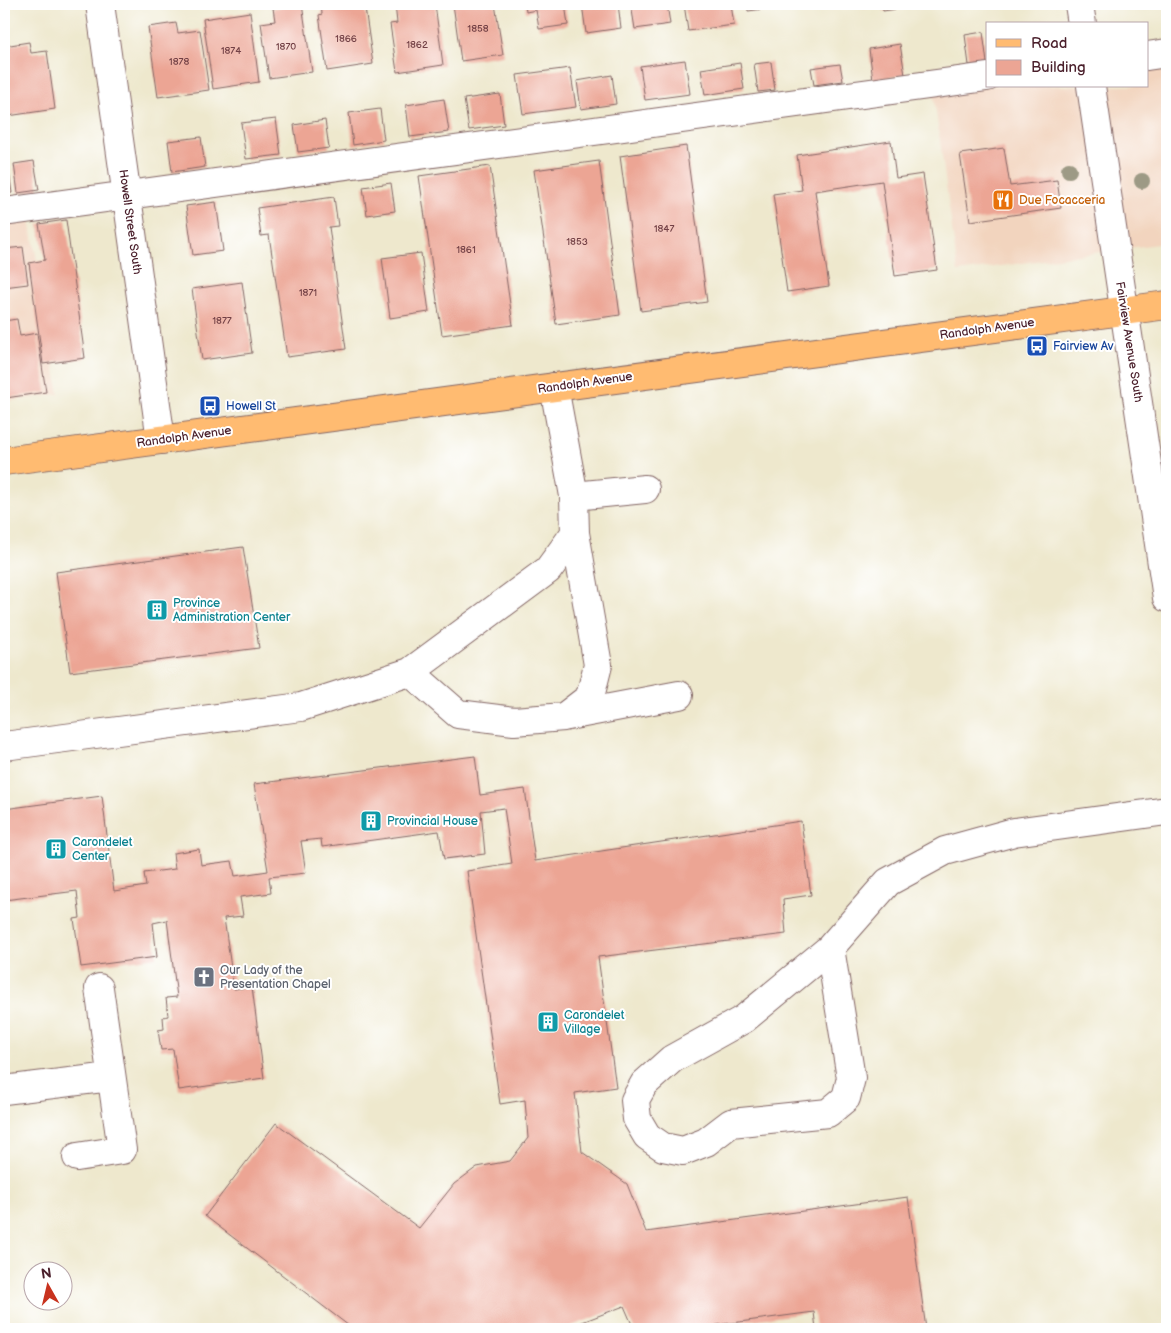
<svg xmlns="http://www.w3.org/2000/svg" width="1171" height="1333" font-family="'Balsamiq Sans',sans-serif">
<rect width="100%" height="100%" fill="#fff"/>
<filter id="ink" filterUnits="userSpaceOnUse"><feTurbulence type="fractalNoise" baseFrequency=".02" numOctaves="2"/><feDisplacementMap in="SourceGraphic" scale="10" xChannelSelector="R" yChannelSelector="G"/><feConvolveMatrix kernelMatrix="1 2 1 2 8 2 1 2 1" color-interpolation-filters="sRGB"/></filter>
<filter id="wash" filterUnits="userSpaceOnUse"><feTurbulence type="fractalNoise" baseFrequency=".0096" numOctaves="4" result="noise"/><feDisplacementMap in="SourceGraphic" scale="20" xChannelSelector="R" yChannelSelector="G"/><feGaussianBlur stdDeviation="1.12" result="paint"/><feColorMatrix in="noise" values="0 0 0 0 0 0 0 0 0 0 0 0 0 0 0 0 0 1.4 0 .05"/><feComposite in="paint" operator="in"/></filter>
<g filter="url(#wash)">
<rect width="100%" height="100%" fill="#eee8cd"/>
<path fill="#f2d4be" d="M 1167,55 L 1167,249 L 1165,243 L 958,272 L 933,90 L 987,86 L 1147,86 L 1147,58 Z
M 28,207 L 59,394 L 4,402 L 4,211 Z"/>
<g id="blocks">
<path fill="#eca594" d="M 302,4 L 312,72 L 269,78 L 261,23 L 275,21 L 273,8 Z
M 321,4 L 361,4 L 362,9 L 365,8 L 373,64 L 327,71 L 319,15 L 322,14 Z
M 395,4 L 435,4 L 443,65 L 397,72 L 390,24 L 397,23 Z
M 453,4 L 495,4 L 503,55 L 461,61 Z
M 525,4 L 565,4 L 568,25 L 539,29 L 536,10 L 526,12 Z
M 582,4 L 618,4 L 621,28 L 586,33 Z
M 631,4 L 667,4 L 670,24 L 635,29 Z
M 684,4 L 731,4 L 734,25 L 688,31 Z
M 747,4 L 788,4 L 788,6 L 748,11 Z
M 864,4 L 904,4 L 904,8 L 883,11 L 882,5 L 864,8 Z
M 250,12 L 259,82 L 213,89 L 203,19 Z
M 176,23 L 178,33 L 200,30 L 209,90 L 158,97 L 148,27 Z
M 983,32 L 987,63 L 969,65 L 965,35 Z
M 29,42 L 31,53 L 47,51 L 55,109 L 8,116 L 4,88 L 4,46 Z
M 900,44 L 905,75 L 873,80 L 869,49 Z
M 685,60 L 690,94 L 645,100 L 640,66 Z
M 771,62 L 775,90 L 758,92 L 754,64 Z
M 740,63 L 744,89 L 705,95 L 701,69 Z
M 840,64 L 843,81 L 814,85 L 811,68 Z
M 570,68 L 576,107 L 523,114 L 517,75 Z
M 612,75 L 616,104 L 581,109 L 577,81 Z
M 500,94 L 504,125 L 469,130 L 464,99 Z
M 444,99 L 449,132 L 410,137 L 406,105 Z
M 380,109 L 384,140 L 353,145 L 349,113 Z
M 276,119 L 281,155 L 246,159 L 241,123 Z
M 325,120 L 329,148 L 298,152 L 294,125 Z
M 201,137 L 205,167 L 172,172 L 168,141 Z
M 891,141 L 896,178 L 923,174 L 937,270 L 895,276 L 882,181 L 815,191 L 829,286 L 787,292 L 773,194 L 802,190 L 797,155 Z
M 686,146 L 707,302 L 641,311 L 620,156 Z
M 1004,148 L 1010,186 L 1057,180 L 1061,208 L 970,221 L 960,154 Z
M 34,161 L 39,190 L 18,193 L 14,164 Z
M 599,161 L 620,315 L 556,324 L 534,170 Z
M 8,165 L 12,193 L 4,194 L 4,166 Z
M 490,166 L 513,325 L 442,335 L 419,176 Z
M 391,183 L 395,211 L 367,215 L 363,187 Z
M 334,197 L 338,226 L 329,227 L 346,349 L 287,357 L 269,235 L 261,236 L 257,208 Z
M 216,202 L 223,251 L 193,255 L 186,206 Z
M 66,220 L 85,358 L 43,364 L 29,263 L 45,260 L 39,224 Z
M 23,247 L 28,284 L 4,287 L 4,249 Z
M 421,253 L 429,312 L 390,318 L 382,258 Z
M 242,282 L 252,353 L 202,360 L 192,289 Z
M 17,319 L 20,336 L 37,333 L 46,392 L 6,398 L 4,380 L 4,321 Z
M 243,547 L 259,648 L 70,672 L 56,572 Z
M 475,756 L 480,795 L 525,789 L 535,861 L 801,821 L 811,895 L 783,899 L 786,934 L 598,957 L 616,1087 L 575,1093 L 582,1152 L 627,1184 L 646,1232 L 908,1197 L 926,1329 L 816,1329 L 814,1312 L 717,1325 L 707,1329 L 634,1329 L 624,1306 L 564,1329 L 353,1329 L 205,1216 L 276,1123 L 419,1228 L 454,1184 L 477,1167 L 510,1161 L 528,1138 L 525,1100 L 500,1104 L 467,871 L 512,864 L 504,808 L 481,811 L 485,854 L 444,859 L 439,831 L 322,847 L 321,839 L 301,841 L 306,873 L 269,877 L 271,893 L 240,897 L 243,916 L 224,918 L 234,989 L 252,987 L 264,1078 L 179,1090 L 173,1049 L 161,1050 L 158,1030 L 164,1029 L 163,1017 L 168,1016 L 166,998 L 177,997 L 167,920 L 153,923 L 157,957 L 81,967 L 74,919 L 80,918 L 77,891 L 4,900 L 4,809 L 102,796 L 114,891 L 146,886 L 144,873 L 175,869 L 173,853 L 199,849 L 201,865 L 232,861 L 235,876 L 268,871 L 254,784 Z"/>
</g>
</g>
<g filter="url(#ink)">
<use href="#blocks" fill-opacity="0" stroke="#836564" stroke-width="1"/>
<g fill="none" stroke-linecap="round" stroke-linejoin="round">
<g stroke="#836564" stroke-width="30">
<path id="minor" d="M 100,4 L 161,440
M 1079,4 L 1082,24
M 1147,56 L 1167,53
M 1091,86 L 1167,598
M 4,212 L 987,77
M 574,496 L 645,489
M 410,672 L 458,714 L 514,721 L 564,717 L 590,697 L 598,665 L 575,533
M 568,716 L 679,695
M 4,746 L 301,707 L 410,672 L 548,570 L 575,533 L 574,496 L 554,387
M 830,948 L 851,1078 L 846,1098 L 828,1113 L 731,1123 L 706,1142 L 683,1151 L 663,1147 L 647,1136 L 637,1119 L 635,1100 L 644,1084 L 672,1059 L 744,1019 L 830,948 L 888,882 L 945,851 L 1014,832 L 1167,811
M 4,1090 L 111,1077
M 77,1157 L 122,1150 L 99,988"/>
</g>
<g stroke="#836564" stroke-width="30">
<path id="major" d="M 4,461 L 1167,305"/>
</g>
<use href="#minor" stroke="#fff" stroke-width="28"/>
<use href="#major" stroke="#ffbb71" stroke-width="28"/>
</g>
<g fill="#9d9a85">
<circle cx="1069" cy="170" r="8"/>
<circle cx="1142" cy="181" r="8"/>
</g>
</g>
<defs>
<g id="restaurant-square" transform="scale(1.125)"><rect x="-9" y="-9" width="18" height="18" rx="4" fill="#e8710a" stroke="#fff"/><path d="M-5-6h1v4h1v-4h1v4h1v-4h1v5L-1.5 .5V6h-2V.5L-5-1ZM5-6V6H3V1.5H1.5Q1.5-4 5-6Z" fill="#fff"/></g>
<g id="bus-square" transform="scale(1.125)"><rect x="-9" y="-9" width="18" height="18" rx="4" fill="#1a4fb4" stroke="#fff"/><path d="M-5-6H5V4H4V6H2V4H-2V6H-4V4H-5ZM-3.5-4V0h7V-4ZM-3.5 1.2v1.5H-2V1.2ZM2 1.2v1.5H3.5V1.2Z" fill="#fff"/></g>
<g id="building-square" transform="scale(1.125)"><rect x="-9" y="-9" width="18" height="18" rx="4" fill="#0f9aa8" stroke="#fff"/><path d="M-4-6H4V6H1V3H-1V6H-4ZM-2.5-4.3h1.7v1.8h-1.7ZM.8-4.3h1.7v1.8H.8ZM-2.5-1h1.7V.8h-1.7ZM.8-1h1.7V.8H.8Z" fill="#fff"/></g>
<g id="church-square" transform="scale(1.125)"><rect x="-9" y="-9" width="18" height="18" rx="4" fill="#6b7280" stroke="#fff"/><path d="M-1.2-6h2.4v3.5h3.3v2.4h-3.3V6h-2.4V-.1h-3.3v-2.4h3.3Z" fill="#fff"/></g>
</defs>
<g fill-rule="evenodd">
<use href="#restaurant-square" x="1003" y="200"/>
<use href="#bus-square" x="1037" y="346"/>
<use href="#bus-square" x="210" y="406"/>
<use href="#building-square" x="157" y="610"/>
<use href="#building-square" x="371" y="821"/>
<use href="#building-square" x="56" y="849"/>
<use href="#church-square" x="204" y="977"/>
<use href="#building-square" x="548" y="1022"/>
</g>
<g text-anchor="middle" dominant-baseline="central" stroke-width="4" stroke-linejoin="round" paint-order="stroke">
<g font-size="10" fill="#724045">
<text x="478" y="29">1858</text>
<text x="346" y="39">1866</text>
<text x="417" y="45">1862</text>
<text x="286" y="47">1870</text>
<text x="231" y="51">1874</text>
<text x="179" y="62">1878</text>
<text x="664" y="229">1847</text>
<text x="577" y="242">1853</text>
<text x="466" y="250">1861</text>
<text x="308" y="293">1871</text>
<text x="222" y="321">1877</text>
</g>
<g font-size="12" fill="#c56008" stroke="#fff" text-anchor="start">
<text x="1019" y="200">Due Focacceria</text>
</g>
<g font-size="12" fill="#4a1f2b" stroke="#fff">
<text transform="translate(130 222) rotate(82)">Howell Street South</text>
<text transform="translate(987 329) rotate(-8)">Randolph Avenue</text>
<text transform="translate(1129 342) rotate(81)">Fairview Avenue South</text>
<text transform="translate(585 383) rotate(-8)">Randolph Avenue</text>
<text transform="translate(184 437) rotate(-8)">Randolph Avenue</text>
</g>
<g font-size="12" fill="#164399" stroke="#fff" text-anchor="start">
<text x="1053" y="346">Fairview Av</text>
<text x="226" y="406">Howell St</text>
</g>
<g font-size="12" fill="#0d838f" stroke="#fff" text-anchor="start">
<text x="173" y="603">Province<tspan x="173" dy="14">Administration Center</tspan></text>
<text x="387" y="821">Provincial House</text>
<text x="72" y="842">Carondelet<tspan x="72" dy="14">Center</tspan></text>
<text x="564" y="1015">Carondelet<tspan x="564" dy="14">Village</tspan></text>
</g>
<g font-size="12" fill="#5b616d" stroke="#fff" text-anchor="start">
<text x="220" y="970">Our Lady of the<tspan x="220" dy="14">Presentation Chapel</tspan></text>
</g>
</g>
<rect width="1171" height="1333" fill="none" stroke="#fff" stroke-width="20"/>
<rect x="986" y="22" width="162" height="65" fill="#ffffff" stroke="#b7a5aa"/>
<rect x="996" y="39" width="25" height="8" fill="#ffbb71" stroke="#b7a5aa"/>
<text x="1031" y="48" font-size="15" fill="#4a1f2b">Road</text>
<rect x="996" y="60" width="25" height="15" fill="#eca594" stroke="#b7a5aa"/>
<text x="1031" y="72" font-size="15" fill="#4a1f2b">Building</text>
<g transform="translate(48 1286) rotate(352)"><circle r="24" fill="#ffffff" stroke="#b7a5aa"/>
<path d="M0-4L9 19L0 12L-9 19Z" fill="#c8321e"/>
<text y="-8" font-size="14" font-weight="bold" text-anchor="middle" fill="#4a1f2b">N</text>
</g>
</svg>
